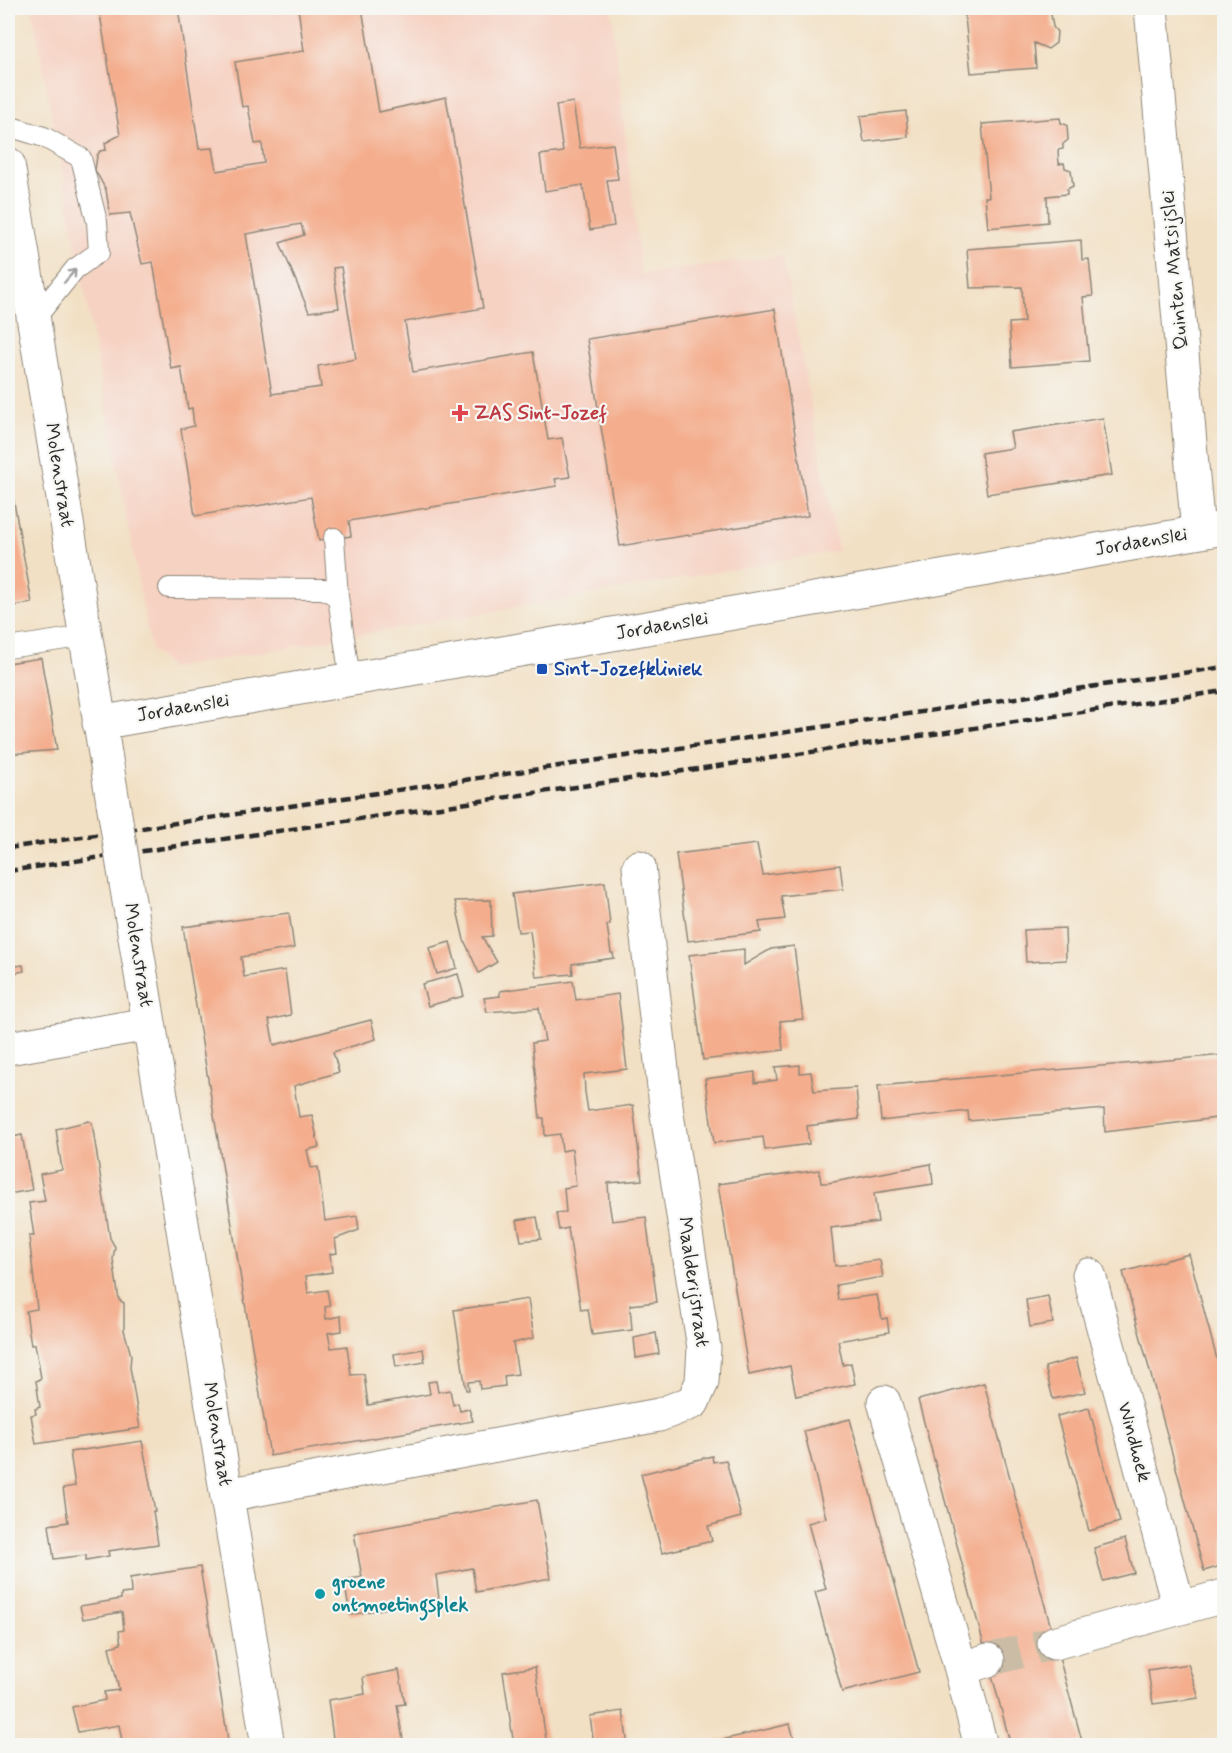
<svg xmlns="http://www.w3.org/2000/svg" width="1232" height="1753" font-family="Mynerve,sans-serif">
<rect width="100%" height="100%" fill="#f6f6f2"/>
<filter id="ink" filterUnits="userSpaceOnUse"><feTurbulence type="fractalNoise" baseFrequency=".0167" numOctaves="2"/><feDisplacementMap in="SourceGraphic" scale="12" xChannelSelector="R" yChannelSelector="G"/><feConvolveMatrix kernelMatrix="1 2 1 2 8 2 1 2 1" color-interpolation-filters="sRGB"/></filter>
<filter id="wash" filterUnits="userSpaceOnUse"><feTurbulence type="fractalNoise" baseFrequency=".008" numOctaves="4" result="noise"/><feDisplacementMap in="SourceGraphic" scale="24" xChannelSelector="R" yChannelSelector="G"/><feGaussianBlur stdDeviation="1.35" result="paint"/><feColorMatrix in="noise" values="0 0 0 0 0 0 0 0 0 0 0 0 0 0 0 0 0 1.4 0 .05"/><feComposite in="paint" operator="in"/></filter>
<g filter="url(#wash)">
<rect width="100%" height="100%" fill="#f2e0c4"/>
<path fill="#f6d2c3" d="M 32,8 L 611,8 L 641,274 L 783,256 L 838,551 L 171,668 L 151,650 Z"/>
<g id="blocks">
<path fill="#f4ad8d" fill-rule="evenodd" d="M 99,8 L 178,8 L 199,149 L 213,148 L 217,171 L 264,163 L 262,143 L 255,144 L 248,106 L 242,107 L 235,62 L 304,51 L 298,8 L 362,8 L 379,112 L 446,97 L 483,308 L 405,322 L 413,372 L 533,352 L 548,440 L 562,438 L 570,477 L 555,479 L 557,486 L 349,521 L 351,536 L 319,541 L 311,497 L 195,516 L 181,429 L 194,426 L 192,408 L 188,409 L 181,367 L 171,369 L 153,262 L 142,264 L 130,213 L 110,215 L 106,190 L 95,170 L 97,156 L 100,151 L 106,150 L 105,143 L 120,135 ZM 301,224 L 304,235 L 280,243 L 309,312 L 339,308 L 333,268 L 341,267 L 356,359 L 318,366 L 321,387 L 272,394 L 246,234 Z
M 964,8 L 1050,8 L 1053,27 L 1057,32 L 1056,43 L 1048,49 L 1034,43 L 1036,68 L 971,73 Z
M 573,102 L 580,148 L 613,144 L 618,179 L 607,180 L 614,226 L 590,230 L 583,185 L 545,191 L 540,155 L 563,152 L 556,105 Z
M 906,111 L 908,137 L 864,142 L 860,116 Z
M 1060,118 L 1061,123 L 1067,125 L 1068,140 L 1063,144 L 1063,149 L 1058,150 L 1059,164 L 1064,163 L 1065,168 L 1071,170 L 1073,186 L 1067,189 L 1067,194 L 1047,196 L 1048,222 L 988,228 L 985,197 L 989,197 L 982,124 Z
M 1081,240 L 1082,260 L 1089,259 L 1093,296 L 1083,297 L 1089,361 L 1012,367 L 1009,323 L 1024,322 L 1022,287 L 970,288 L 967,249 Z
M 775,309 L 808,516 L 620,546 L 587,339 Z
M 1103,418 L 1112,475 L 987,494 L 981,453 L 1013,448 L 1010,432 Z
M 8,469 L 32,603 L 8,607 Z
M 41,658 L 57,750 L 8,754 L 8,663 Z
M 757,844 L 763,875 L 840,865 L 843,889 L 781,896 L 785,919 L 759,922 L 761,932 L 688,941 L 676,854 Z
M 605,882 L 610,924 L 607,925 L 611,953 L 613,953 L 614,958 L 572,964 L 573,974 L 536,977 L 530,931 L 518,932 L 512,894 Z
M 491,900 L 492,936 L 482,937 L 497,962 L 479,973 L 464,940 L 455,901 Z
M 289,913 L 294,948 L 241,957 L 244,977 L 285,970 L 291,1015 L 269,1020 L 274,1045 L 371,1020 L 376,1039 L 333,1052 L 339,1072 L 294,1086 L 299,1117 L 312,1115 L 319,1147 L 307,1150 L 311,1168 L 318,1167 L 325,1221 L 357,1216 L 359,1230 L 335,1239 L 337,1253 L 330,1254 L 332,1272 L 306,1276 L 308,1293 L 327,1290 L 330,1306 L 325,1307 L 326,1319 L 341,1316 L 342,1331 L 328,1333 L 331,1348 L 347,1346 L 351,1375 L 364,1374 L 368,1405 L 430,1394 L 428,1382 L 436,1381 L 438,1392 L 450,1390 L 453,1405 L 458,1403 L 460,1411 L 469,1409 L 473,1421 L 270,1456 L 183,927 Z
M 1065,928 L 1066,960 L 1026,962 L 1024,930 Z
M 450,942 L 457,968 L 437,974 L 429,948 Z
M 794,946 L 803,1019 L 780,1021 L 783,1050 L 703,1060 L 689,955 L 744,949 L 744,965 L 771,949 Z
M 23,965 L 24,971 L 10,974 L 9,967 Z
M 458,974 L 464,996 L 428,1006 L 422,984 Z
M 573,981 L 576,1000 L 618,994 L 627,1069 L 584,1074 L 585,1092 L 588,1111 L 633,1105 L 642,1180 L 608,1183 L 609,1202 L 612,1221 L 646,1217 L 657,1302 L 630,1305 L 632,1330 L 592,1335 L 588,1309 L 581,1310 L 568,1228 L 559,1230 L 556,1213 L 566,1212 L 564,1188 L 576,1186 L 572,1149 L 562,1151 L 560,1134 L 545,1136 L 544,1118 L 540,1118 L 532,1043 L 545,1041 L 539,1008 L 487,1012 L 484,998 L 500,996 L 500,991 Z
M 1224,1055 L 1224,1117 L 1105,1132 L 1104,1109 L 969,1121 L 968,1111 L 881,1121 L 878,1086 Z
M 800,1065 L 800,1073 L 811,1072 L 814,1091 L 856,1088 L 859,1119 L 807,1126 L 809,1144 L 765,1150 L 763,1137 L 714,1143 L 705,1079 L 755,1072 L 755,1083 L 777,1080 L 775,1067 Z
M 89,1121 L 92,1123 L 110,1238 L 115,1247 L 113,1259 L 119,1300 L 124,1303 L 124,1330 L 131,1355 L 130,1367 L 140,1428 L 36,1444 L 31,1415 L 36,1414 L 35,1409 L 40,1407 L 36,1381 L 41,1378 L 35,1344 L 31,1345 L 26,1311 L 37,1309 L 29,1236 L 34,1236 L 29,1203 L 45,1201 L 40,1174 L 62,1170 L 56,1129 Z
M 22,1135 L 32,1190 L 8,1194 L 8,1138 Z
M 931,1164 L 933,1184 L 874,1193 L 878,1222 L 831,1228 L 835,1266 L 880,1260 L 883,1277 L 836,1285 L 838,1300 L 877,1295 L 882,1319 L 887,1318 L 889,1332 L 838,1341 L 843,1365 L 851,1363 L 855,1384 L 796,1396 L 790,1366 L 749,1375 L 718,1184 L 819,1170 L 821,1183 L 828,1183 Z
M 537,1217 L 541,1239 L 521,1241 L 517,1220 Z
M 1189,1254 L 1224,1386 L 1224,1565 L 1204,1571 L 1123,1272 Z
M 1048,1296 L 1053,1323 L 1030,1327 L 1026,1300 Z
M 528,1299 L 534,1338 L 513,1343 L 518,1374 L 504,1376 L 505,1386 L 480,1389 L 479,1381 L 468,1382 L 469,1390 L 466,1390 L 454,1310 Z
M 656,1333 L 659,1354 L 636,1358 L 634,1338 Z
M 423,1349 L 425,1362 L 396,1367 L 394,1354 Z
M 1076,1358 L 1085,1392 L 1053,1399 L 1045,1367 Z
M 984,1383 L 1082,1741 L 1066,1746 L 1011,1746 L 918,1400 Z
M 1089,1408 L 1120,1522 L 1089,1531 L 1057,1416 Z
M 850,1419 L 919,1672 L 842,1692 L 815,1592 L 826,1589 L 808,1523 L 826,1518 L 804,1431 Z
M 142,1441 L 155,1511 L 153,1511 L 158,1544 L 108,1551 L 109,1556 L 86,1560 L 86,1555 L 54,1559 L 49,1525 L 68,1522 L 63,1488 L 75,1486 L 70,1452 Z
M 712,1456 L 713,1462 L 726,1460 L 741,1517 L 708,1526 L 712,1541 L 662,1553 L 641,1474 Z
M 537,1500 L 551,1578 L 476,1592 L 472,1568 L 436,1575 L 439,1599 L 350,1615 L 344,1580 L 362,1577 L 354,1533 Z
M 1125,1539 L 1134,1573 L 1103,1581 L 1094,1548 Z
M 200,1567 L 229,1746 L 123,1746 L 119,1725 L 78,1732 L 72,1707 L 105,1700 L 104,1692 L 119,1690 L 109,1647 L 121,1644 L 119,1631 L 124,1630 L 122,1612 L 83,1619 L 80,1606 L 121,1599 L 121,1594 L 131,1593 L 130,1578 Z
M 1188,1664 L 1199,1698 L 1153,1704 L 1148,1670 Z
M 535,1667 L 547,1746 L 514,1746 L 503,1672 Z
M 399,1670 L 405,1704 L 397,1705 L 404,1746 L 334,1746 L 328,1700 L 365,1694 L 363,1677 Z
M 623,1711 L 628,1746 L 594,1746 L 590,1716 Z
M 790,1724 L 796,1746 L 718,1746 L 717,1741 Z"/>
</g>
</g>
<g filter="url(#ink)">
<use href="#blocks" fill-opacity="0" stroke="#8e8678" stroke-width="1.5"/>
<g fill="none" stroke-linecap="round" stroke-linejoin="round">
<path stroke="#cabca5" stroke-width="33" stroke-dasharray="33 16" stroke-linecap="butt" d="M 988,1660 L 1054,1643"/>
<g stroke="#8e8678" stroke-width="22">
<path id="lane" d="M 8,126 L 44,137 L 81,158 L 97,222 L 99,252 L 75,269 L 33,321
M 334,538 L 338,597
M 169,588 L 324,589 L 338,597 L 350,679
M 8,648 L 85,636"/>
</g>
<g stroke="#8e8678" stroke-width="35">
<path id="street" d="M 1151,8 L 1198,532
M 8,164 L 113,802
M 99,723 L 1224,528
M 126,883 L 268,1746
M 8,1048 L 149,1024
M 1089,1275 L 1179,1608
M 884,1402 L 961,1669
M 227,1495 L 659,1415 L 693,1402 L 702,1382 L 704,1348 L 667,1114 L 639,867
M 1054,1643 L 1224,1596
M 981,1746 L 961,1669 L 988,1660"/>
</g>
<use href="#lane" stroke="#fff" stroke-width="20"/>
<use href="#street" stroke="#fff" stroke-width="33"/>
<path stroke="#2b2b2b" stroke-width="4.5" stroke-dasharray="9 4.5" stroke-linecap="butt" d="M 8,848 L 1224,667
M 8,871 L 1224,691"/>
<g stroke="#8e8678" stroke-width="35" stroke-linecap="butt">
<path id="street-bridge" d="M 113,802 L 126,883"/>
</g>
<use href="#street-bridge" stroke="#fff" stroke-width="33"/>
</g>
<defs><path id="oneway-shaft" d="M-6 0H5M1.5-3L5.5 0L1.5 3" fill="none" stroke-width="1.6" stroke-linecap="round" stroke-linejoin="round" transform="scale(1.5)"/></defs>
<use stroke="#a0a0a0" href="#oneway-shaft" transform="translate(70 276) rotate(-49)"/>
</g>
<path fill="#e0444e" stroke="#f6f6f2" stroke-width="2" d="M457 404h6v6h6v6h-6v6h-6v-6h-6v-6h6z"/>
<rect fill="#1a4fb4" stroke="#f6f6f2" stroke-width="2" x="536" y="663" width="12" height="12" rx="3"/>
<circle fill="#0f9aa8" stroke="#f6f6f2" stroke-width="2" cx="320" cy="1594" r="6"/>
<g text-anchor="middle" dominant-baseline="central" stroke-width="4.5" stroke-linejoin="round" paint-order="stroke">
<g font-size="20" fill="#2b2b2b" stroke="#f6f6f2">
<text transform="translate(1175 270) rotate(-95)">Quinten Matsijslei</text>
<text transform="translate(59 475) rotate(81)">Molenstraat</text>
<text transform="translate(1141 542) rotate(-10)">Jordaenslei</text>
<text transform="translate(662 626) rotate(-10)">Jordaenslei</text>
<text transform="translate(183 708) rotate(-10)">Jordaenslei</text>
<text transform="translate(138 955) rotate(81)">Molenstraat</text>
<text transform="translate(693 1282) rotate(82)">Maalderijstraat</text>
<text transform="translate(217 1434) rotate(81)">Molenstraat</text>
<text transform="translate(1134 1442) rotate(75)">Windhoek</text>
</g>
<g font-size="20" font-weight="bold" fill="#be3a42" stroke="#f6f6f2" text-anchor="start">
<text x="474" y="413">ZAS Sint-Jozef</text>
</g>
<g font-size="20" font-weight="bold" fill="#164399" stroke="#f6f6f2" text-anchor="start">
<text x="554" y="669">Sint-Jozefkliniek</text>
</g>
<g font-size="20" font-weight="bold" fill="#0d838f" stroke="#f6f6f2" text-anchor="start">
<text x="332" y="1582">groene<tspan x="332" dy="23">ontmoetingsplek</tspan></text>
</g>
</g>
<rect width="1232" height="1753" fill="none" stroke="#f6f6f2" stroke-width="30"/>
</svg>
